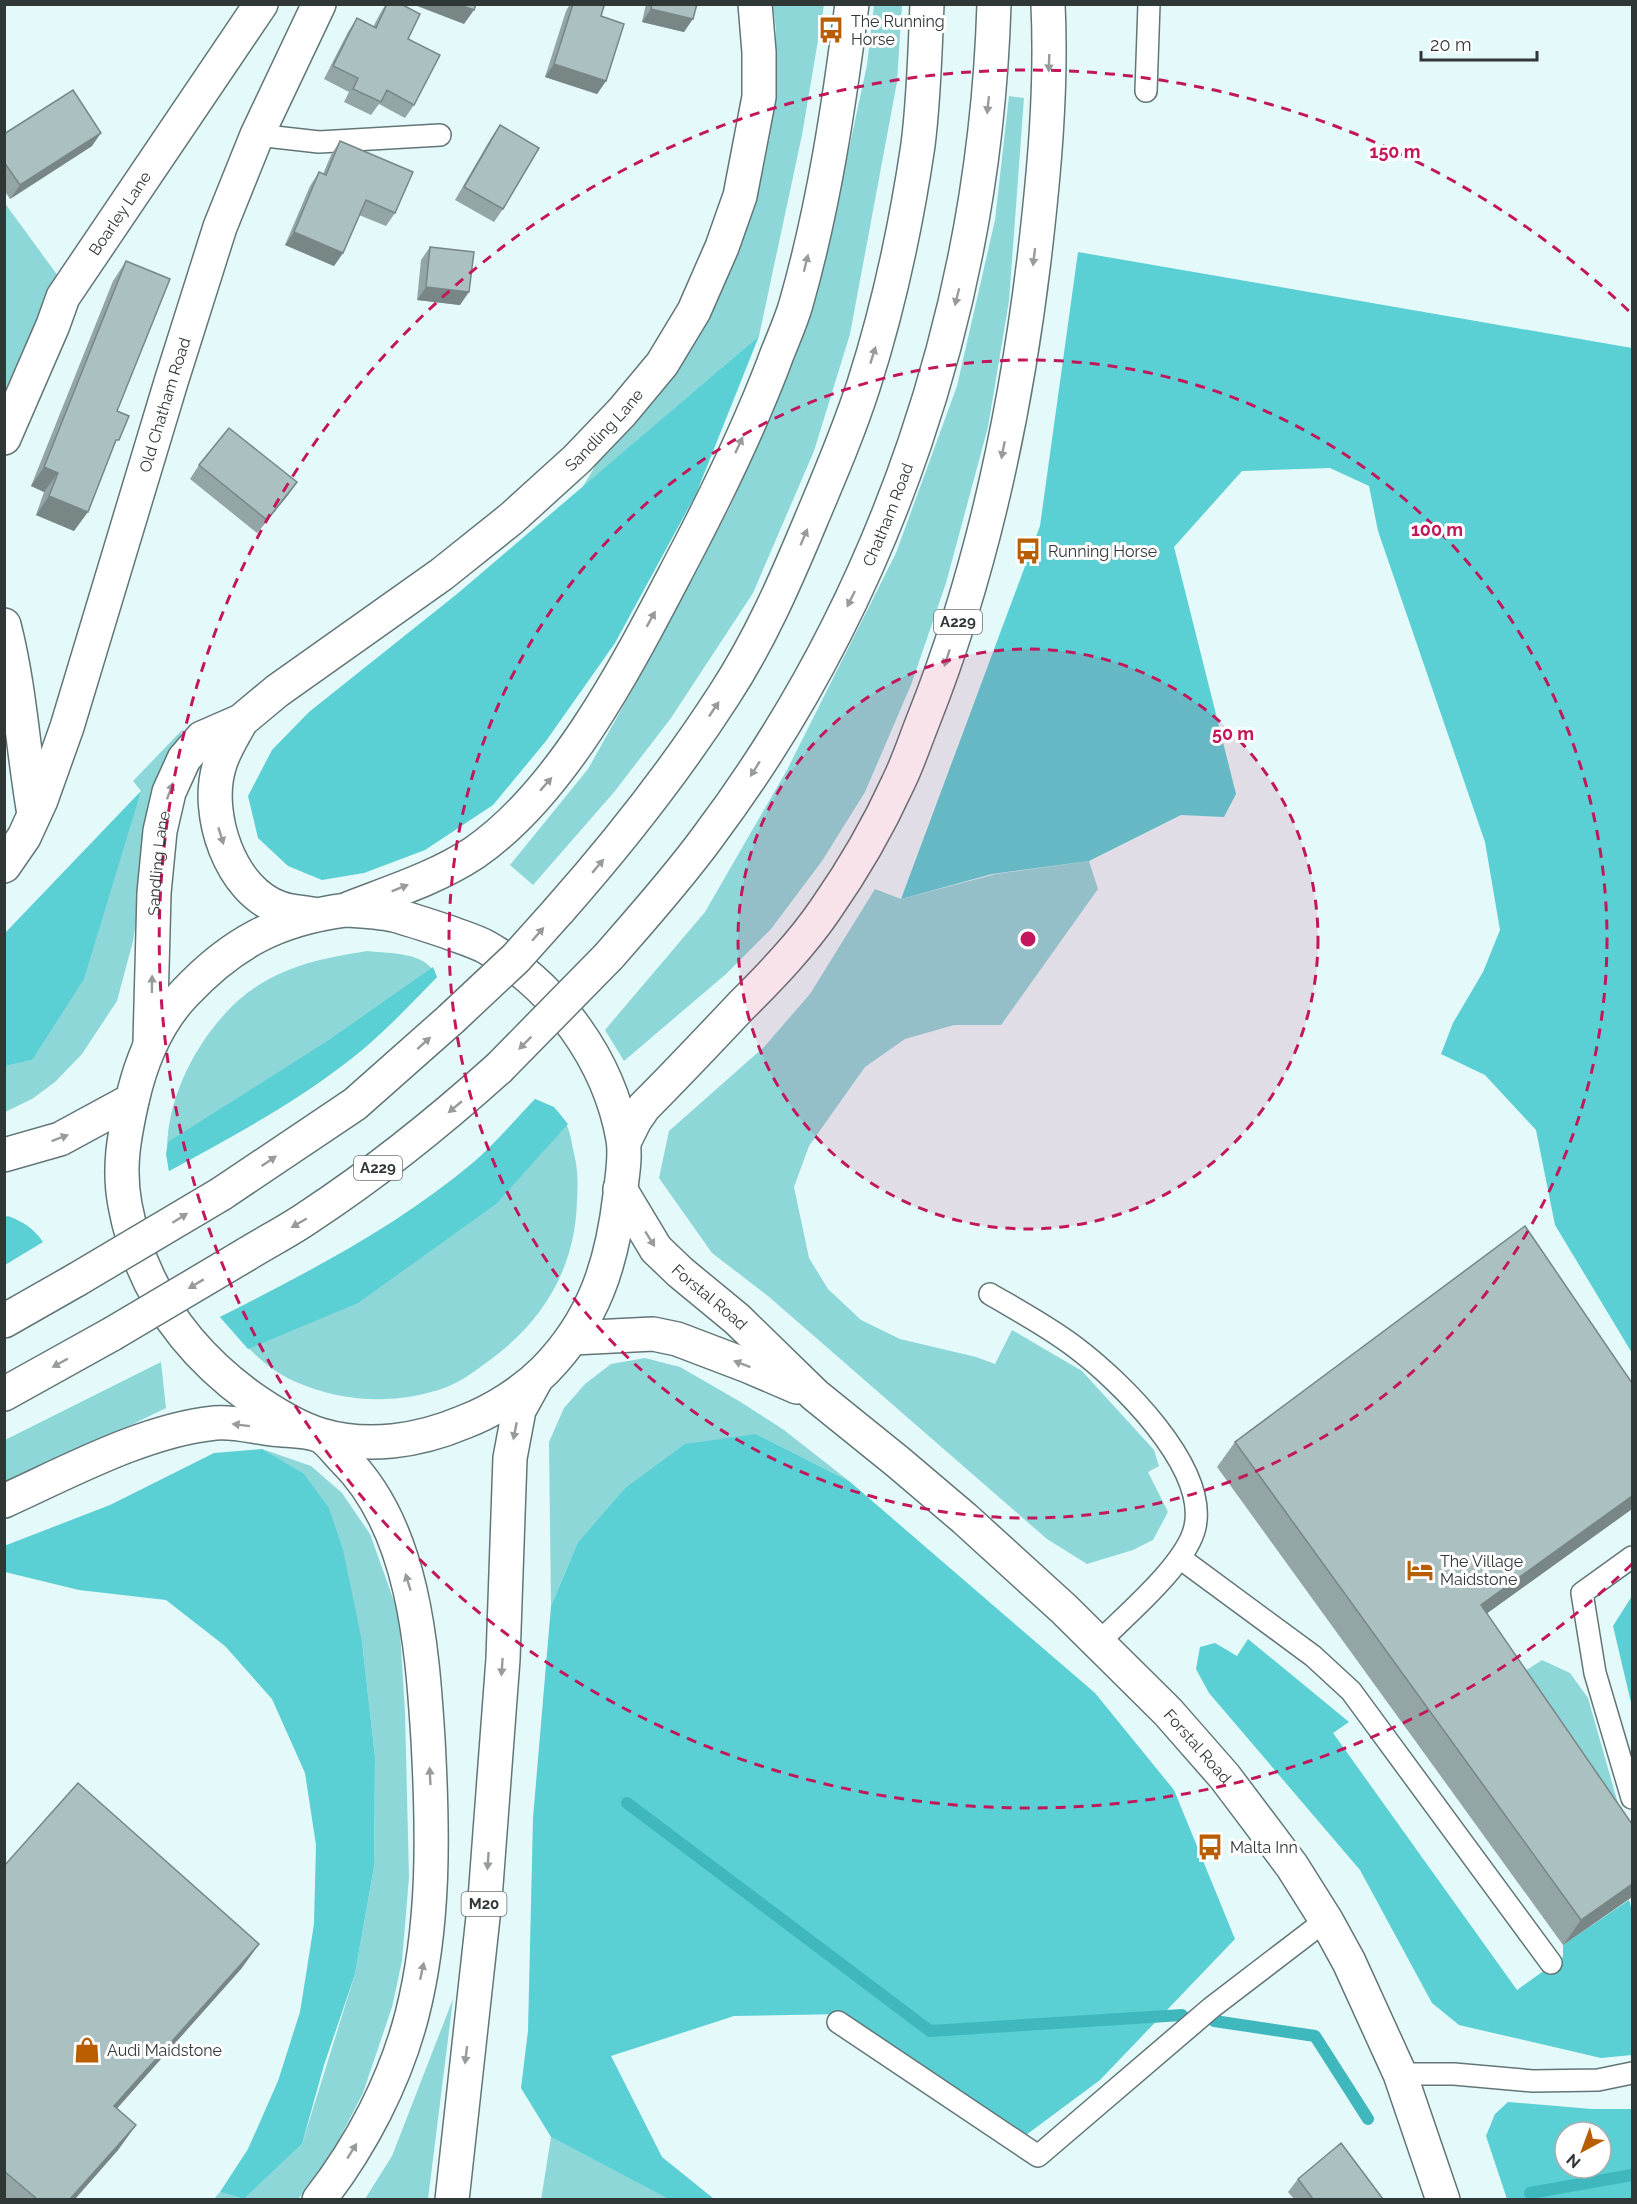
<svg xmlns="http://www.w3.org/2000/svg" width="1637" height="2204" font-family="Raleway,sans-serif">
<rect width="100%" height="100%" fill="#e4f9fa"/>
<path fill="#8ed7d9" d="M 773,5 L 824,5 L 802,135 L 759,336 L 582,488 L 597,463 L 668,381 L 723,280 L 756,200 L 774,109 L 776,30 Z
M 874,5 L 902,5 L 897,82 L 850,334 L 814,451 L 753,593 L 671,718 L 615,791 L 533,885 L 510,865 L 588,769 L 658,644 L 730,507 L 791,365 L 828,246 L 867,65 Z
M 1009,96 L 1024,98 L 1009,301 L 988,427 L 946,583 L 911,685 L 865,792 L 822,861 L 771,929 L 726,974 L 624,1061 L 605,1030 L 705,912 L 787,770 L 896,553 L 957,386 L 995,220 Z
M 4,202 L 58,276 L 5,390 L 4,390 Z
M 183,729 L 156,794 L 133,941 L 117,1001 L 82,1054 L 55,1082 L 32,1099 L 5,1112 L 4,1066 L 32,1060 L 141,791 L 133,781 Z
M 1089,861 L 1098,889 L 1001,1025 L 954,1025 L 905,1039 L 865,1067 L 809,1146 L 794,1187 L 809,1258 L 828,1289 L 861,1320 L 900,1339 L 976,1357 L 995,1364 L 1012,1330 L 1082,1371 L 1154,1450 L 1159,1466 L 1148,1472 L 1168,1512 L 1153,1540 L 1133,1550 L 1087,1564 L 1047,1539 L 768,1296 L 712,1253 L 659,1178 L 669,1131 L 764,1047 L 790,1017 L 810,994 L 875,889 L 901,899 L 996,874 Z
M 367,951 C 392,954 426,951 437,977 C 406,1009 375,1042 339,1068 C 286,1108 228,1139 169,1171 C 157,1104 205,1017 262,983 C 295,963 331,957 367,951 Z
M 535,1099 C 569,1113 568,1125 575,1158 C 578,1172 578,1185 577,1199 C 576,1269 542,1323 486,1363 C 474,1372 461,1381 447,1387 C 398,1405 344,1403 296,1382 C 264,1368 243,1343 220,1317 C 309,1272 398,1226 474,1162 C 496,1143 515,1120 535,1099 Z
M 645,1358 L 680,1367 L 739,1401 L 784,1430 L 849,1481 L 756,1434 L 624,1489 L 578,1542 L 551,1606 L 549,1442 L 564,1408 L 585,1384 L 611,1364 Z
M 161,1362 L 166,1408 L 5,1486 L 5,1440 Z
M 262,1449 L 311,1466 L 342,1493 L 370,1534 L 399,1615 L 405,1712 L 409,1877 L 402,1961 L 392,2007 L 363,2093 L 329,2159 L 298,2199 L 213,2200 L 220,2192 L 244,2199 L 302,2144 L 355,1974 L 374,1867 L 375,1757 L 362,1641 L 304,1475 Z
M 1542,1660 L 1570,1673 L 1588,1698 L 1632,1853 L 1502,1686 Z
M 453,1999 L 428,2199 L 365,2199 L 392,2156 Z
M 551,2137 L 665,2196 L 669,2199 L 541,2200 Z"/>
<path fill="#5acfd4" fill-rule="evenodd" d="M 1078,252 L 1632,348 L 1632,1353 L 1555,1225 L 1536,1130 L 1485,1075 L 1441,1054 L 1453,1023 L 1483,972 L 1500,930 L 1485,842 L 1378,531 L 1369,486 L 1330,468 L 1242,471 L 1174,547 L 1236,794 L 1224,817 L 1181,815 L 1089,861 L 992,874 L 901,899 L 1040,526 Z
M 759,336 L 696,494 L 615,643 L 546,741 L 493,805 L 425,850 L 364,873 L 322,880 L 288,866 L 258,838 L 248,796 L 272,750 L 309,712 L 457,594 Z
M 141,791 L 84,979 L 32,1060 L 5,1066 L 5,933 Z
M 433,967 L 437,977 C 406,1009 375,1042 339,1068 C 286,1108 227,1139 169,1171 L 166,1154 L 168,1142 L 329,1040 Z
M 535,1099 L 554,1107 L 568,1124 L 496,1204 L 358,1303 L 248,1349 L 220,1317 C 309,1272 398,1226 474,1162 C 496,1143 515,1120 535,1099 Z
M 8,1216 C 24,1222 33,1228 43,1242 L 5,1265 L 5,1217 Z
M 756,1434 L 849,1481 L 1095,1693 L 1174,1790 L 1235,1939 L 1100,2080 L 1026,2135 L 844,2014 L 734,2016 L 611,2056 L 662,2157 L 714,2199 L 669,2199 L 551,2137 L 521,2088 L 528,2031 L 533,1818 L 551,1606 L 578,1542 L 624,1489 L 685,1444 Z
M 262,1449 L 304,1474 L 329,1508 L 343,1550 L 362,1641 L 375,1757 L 374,1867 L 355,1974 L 324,2065 L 302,2144 L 244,2199 L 220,2192 L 248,2149 L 278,2081 L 300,2012 L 314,1924 L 316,1845 L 305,1773 L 272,1699 L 225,1646 L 166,1600 L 79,1590 L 5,1572 L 4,1546 L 110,1505 L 214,1453 Z
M 1632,1596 L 1632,1707 L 1613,1626 Z
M 1248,1639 L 1349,1722 L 1333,1733 L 1517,1990 L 1563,1957 L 1563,1945 L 1629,1900 L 1632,1910 L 1632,2055 L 1601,2058 L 1459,2025 L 1432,2003 L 1360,1870 L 1209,1693 L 1196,1669 L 1200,1647 L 1215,1643 L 1237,1656 Z
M 1508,2102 L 1592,2109 L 1632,2109 L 1632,2199 L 1507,2199 L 1486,2136 L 1495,2114 ZM 1565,2132 L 1601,2132 L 1601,2168 L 1565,2168 Z"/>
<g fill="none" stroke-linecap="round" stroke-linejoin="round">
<path stroke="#3fb8bd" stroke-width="12" d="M 627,1803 L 930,2031 L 1182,2015
M 1214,2021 L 1315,2036 L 1368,2119
M 1530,2193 L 1632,2175"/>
<g stroke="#637677" stroke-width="24">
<path id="lane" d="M 1146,91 L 1149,4
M 257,135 L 319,142 L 440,135
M 990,1294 C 1019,1311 1049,1327 1075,1347 C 1119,1380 1208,1466 1195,1527 C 1187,1564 1126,1615 1099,1642
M 1632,1557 L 1582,1593 L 1595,1673 L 1632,1798
M 1180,1558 L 1313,1656 L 1351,1691 L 1551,1963
M 838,2022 L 1038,2156 L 1211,2008 L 1326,1920
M 1400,2074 L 1454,2074 L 1533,2081 L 1598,2080 L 1632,2073"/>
</g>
<g stroke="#637677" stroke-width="36">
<g id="street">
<path d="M 4,625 C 20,687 23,751 34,814"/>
<path id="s1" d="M 4,866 L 24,837 L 41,800 L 67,727 L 171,382 L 220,227 L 257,135 L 319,4"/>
</g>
</g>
<g stroke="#637677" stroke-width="36">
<g id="secondary">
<path id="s2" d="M 4,438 L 53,325 L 63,297 L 261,4"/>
<path d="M 241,721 C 234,735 223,751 219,767 C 205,814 230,891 280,908 C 290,912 302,912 312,914"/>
<path id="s3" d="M 150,1043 L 154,893 L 160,831 L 169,792 L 184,759 L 202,738 L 241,721 L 277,691 L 442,574 L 512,518 L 577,459 L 622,412 L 662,364 L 694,311 L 722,247 L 740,196 L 759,97 L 759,52 L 755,4"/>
<path id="s4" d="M 620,1189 L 656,1249 L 680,1272 L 737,1319 L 815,1395 L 898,1462 L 964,1518 L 1064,1609 L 1168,1712 L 1225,1777 L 1292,1866 L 1326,1920 L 1349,1962 L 1400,2074 L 1443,2200"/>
<path d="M 573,1338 L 653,1334 L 677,1339 L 748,1366 L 797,1387"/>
</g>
</g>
<g stroke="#637677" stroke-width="36">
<g id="highway">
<path d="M 350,908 C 391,892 436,878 474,853 C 567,789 634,652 686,553 C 718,492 748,430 773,365 C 780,345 790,325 796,304 C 824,206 839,105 852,4"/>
<path d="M 346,910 C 362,911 379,912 394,915 C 412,920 430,926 448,932 C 461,937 475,941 486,947 C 556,987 609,1060 623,1139 C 626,1158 622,1177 620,1195 C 612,1264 594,1320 545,1370 C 523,1392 493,1411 464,1422 C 419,1441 368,1449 321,1435 C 297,1428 270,1411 250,1397 C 184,1349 140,1286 125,1205 C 118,1168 124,1137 132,1101 C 141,1061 156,1023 185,993 C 232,943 277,919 346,910 Z"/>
<path d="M 559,910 C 619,842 675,771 724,695 C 760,640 786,580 811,520 C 830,475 849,431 864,384 C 889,306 906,226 918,145 C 924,98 925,51 927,4"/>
<path id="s5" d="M 609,956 C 643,917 677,879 707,838 C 887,599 985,303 994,4"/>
<path d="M 624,1142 L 635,1120 L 644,1107 C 677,1074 709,1040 741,1006 C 771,976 801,945 825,910 C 853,870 878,827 898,783 C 908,763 915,741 923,721 C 982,573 1015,417 1034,260 C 1044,175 1052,90 1048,4"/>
<path d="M 4,1155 L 60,1139 L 132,1100"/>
<path d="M 221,1194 L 355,1104 L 451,1019"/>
<path d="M 247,1254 C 268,1241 290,1230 310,1216 C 377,1172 439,1122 499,1068"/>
<path d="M 4,1321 L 76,1280"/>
<path d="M 4,1394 L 112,1334"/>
<path d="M 4,1501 C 68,1472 145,1430 215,1423 C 233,1421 254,1427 272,1429 C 286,1431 305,1430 318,1435 C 327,1438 336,1451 343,1458 C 414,1527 422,1646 428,1739 C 433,1831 435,1925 412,2015 C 395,2081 361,2146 319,2200"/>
<path d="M 452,2200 L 485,1899 L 503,1659 L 510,1458 L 519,1410 L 535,1381"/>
</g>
</g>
<use href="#lane" stroke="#fff" stroke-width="21"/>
<use href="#street" stroke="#fff" stroke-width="33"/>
<use href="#secondary" stroke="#fff" stroke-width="33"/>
<use href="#highway" stroke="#fff" stroke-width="33"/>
<g stroke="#637677" stroke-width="36" stroke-linecap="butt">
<path id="highway-bridge" d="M 451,1019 L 516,958 L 559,910
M 499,1068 L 609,956
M 76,1280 L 221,1194
M 112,1334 L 247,1254"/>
</g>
<use href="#highway-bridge" stroke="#fff" stroke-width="33"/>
</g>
<path fill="#93a5a5" d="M 386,4 L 401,4 L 408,39 L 414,105 L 405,118 L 379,104 L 371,115 L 344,102 L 349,92 L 324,79 L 348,32 L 357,18 L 373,27 L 381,12 Z
M 570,4 L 599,4 L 601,16 L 606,81 L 597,94 L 545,77 L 566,11 Z
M 646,4 L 697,4 L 684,32 L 642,22 Z
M 500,125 L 503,209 L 494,222 L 455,200 L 491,138 Z
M 4,134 L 92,146 L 10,199 L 4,190 Z
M 340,141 L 395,213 L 386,226 L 359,215 L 343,253 L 334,266 L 285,245 L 310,186 L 319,172 L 323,174 L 331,155 Z
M 430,247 L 460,305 L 417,300 L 421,260 Z
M 126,261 L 117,411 L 112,450 L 74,531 L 36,515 L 44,492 L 31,486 L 113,281 Z
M 199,465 L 297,482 L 288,495 L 257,533 L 190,479 Z
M 1632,1383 L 1632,1509 L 1487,1613 L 1632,1897 L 1563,1945 L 1217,1467 L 1235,1442 Z
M 4,1866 L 259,1944 L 241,1969 L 117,2108 L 136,2125 L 118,2150 L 75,2199 L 4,2199 Z
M 1298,2179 L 1383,2199 L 1294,2199 L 1288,2192 Z"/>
<path fill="#788686" d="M 412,4 L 457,4 L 474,10 L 464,24 Z
M 651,9 L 693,19 L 684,32 L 642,22 Z
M 554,64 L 606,81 L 597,94 L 545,77 Z
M 101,133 L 92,146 L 10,199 L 20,185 Z
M 294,232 L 343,253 L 334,266 L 285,245 Z
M 426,287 L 469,292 L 460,305 L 417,300 Z
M 44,467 L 58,473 L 44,492 L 31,486 Z
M 297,482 L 288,495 L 257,533 L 267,520 Z
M 49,496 L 88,512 L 74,531 L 36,515 Z
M 1632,1496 L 1632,1509 L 1464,1630 L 1481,1605 Z
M 1632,1884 L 1632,1897 L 1563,1945 L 1581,1920 Z
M 259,1944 L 241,1969 L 97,2131 L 114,2106 Z
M 136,2125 L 118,2150 L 75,2199 L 70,2199 Z"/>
<path fill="#abc0c0" stroke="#788686" stroke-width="1.5" d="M 387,4 L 401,4 L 420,14 L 408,39 L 440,55 L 414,105 L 387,90 L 381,102 L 353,89 L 358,78 L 333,66 L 357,18 L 376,28 Z
M 457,4 L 476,4 L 474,10 Z
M 573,4 L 599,4 L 604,6 L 601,16 L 624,24 L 606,81 L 554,64 Z
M 652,4 L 697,4 L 693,19 L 651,9 Z
M 73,90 L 101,133 L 20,185 L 4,162 L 4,134 Z
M 500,125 L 539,148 L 503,209 L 464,187 Z
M 340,141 L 413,172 L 395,213 L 366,200 L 343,253 L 294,232 L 319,172 L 326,175 Z
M 430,247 L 474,252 L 469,292 L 426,287 Z
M 126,261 L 170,279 L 117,411 L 129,416 L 119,440 L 116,440 L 88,512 L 49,496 L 58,473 L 44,467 Z
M 229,428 L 297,482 L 267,520 L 199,465 Z
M 1525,1226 L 1632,1383 L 1632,1496 L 1481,1605 L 1632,1824 L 1632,1884 L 1581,1920 L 1235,1442 Z
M 78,1783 L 259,1944 L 114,2106 L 136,2125 L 70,2199 L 37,2199 L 4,2171 L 4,1866 Z
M 1341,2143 L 1383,2199 L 1313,2199 L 1298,2179 Z"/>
<defs><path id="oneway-solid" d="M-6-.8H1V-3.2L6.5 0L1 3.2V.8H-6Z" transform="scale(1.5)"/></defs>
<g fill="#979b9b">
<use href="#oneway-solid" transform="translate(1049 63) rotate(92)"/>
<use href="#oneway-solid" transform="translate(988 105) rotate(96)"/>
<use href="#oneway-solid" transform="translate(1034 257) rotate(97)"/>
<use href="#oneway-solid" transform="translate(806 263) rotate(-76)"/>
<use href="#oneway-solid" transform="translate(957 297) rotate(104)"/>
<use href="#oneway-solid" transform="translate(873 355) rotate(-73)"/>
<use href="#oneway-solid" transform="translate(739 445) rotate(-65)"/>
<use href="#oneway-solid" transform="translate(1003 450) rotate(101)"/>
<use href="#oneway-solid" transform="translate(804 537) rotate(-67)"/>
<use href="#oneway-solid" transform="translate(851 599) rotate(116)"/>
<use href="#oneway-solid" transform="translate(651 619) rotate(-61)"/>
<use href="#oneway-solid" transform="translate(947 658) rotate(108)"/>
<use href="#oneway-solid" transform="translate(714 709) rotate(-56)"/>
<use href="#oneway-solid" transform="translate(755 769) rotate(122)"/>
<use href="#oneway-solid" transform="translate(546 784) rotate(-49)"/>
<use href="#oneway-solid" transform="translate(170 791) rotate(-70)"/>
<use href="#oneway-solid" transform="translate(221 836) rotate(73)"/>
<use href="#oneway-solid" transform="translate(598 866) rotate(-50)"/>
<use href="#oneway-solid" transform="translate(400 888) rotate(-22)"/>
<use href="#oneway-solid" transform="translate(538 934) rotate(-49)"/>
<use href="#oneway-solid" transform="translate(152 984) rotate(-89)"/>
<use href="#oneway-solid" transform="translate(424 1043) rotate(-42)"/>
<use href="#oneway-solid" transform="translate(525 1043) rotate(135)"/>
<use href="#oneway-solid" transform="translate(455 1107) rotate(140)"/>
<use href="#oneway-solid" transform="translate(60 1138) rotate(-21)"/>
<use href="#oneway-solid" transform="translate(269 1161) rotate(-34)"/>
<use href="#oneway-solid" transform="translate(180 1218) rotate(-32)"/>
<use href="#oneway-solid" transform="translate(299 1223) rotate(150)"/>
<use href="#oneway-solid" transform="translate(650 1239) rotate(58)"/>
<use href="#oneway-solid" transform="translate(196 1284) rotate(149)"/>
<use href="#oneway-solid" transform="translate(60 1363) rotate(151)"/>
<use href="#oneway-solid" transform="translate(742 1364) rotate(-159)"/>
<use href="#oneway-solid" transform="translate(241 1425) rotate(-173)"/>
<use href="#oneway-solid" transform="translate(515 1431) rotate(101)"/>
<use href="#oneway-solid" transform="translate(408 1582) rotate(-107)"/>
<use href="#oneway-solid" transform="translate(502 1667) rotate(94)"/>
<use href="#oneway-solid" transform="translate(430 1776) rotate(-93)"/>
<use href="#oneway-solid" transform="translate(488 1861) rotate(94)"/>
<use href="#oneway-solid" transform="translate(422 1971) rotate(-78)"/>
<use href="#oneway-solid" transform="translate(466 2055) rotate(97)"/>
<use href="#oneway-solid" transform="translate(352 2151) rotate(-58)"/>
</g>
<circle cx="1028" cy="939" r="290" fill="#c2185b" fill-opacity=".12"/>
<g fill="none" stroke="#c2185b" stroke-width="3" stroke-dasharray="10 8">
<circle cx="1028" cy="939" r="290"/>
<circle cx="1028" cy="939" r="579"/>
<path d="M1632 1564A869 869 0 1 1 1632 314"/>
</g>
<defs>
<g id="bus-bare" transform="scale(2.07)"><path d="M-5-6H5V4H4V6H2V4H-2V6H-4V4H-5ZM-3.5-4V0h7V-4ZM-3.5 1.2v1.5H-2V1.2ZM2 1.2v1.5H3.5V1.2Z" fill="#b85d00" stroke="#fff" stroke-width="2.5" paint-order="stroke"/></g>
<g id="hotel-bare" transform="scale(2.07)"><path d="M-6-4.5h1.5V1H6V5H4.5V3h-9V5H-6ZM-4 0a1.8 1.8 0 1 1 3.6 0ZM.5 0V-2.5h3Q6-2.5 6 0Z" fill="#b85d00" stroke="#fff" stroke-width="2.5" paint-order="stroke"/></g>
<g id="shop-bare" transform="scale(2.07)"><path d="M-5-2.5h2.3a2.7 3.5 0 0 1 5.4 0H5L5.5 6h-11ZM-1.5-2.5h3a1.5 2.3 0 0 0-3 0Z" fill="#b85d00" stroke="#fff" stroke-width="2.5" paint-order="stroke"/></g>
</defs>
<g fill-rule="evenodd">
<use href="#bus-bare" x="831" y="30"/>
<use href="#bus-bare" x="1028" y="551"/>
<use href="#hotel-bare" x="1420" y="1570"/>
<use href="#bus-bare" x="1210" y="1847"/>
<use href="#shop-bare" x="87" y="2050"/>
</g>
<g text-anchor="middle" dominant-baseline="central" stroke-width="6" stroke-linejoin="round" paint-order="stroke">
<g fill="#fff" stroke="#6d7373" stroke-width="1.5">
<rect x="934" y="610" width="48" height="24" rx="4.5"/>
<rect x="354" y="1156" width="48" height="24" rx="4.5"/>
<rect x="461.5" y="1892" width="45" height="24" rx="4.5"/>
</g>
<g font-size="15" font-weight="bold" fill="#2f3737">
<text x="958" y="622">A229</text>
<text x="378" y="1168">A229</text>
<text x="484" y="1904">M20</text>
</g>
<g font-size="16" fill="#2f3737" stroke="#fff" text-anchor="start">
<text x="851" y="21">The Running<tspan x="851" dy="18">Horse</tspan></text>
<text x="1048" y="551">Running Horse</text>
<text x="1440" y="1561">The Village<tspan x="1440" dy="18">Maidstone</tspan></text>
<text x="1230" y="1847">Malta Inn</text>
<text x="107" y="2050">Audi Maidstone</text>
</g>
<g font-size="16" fill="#2f3737" stroke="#fff">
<text stroke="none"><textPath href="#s2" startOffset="254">Boarley Lane</textPath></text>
<text stroke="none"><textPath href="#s1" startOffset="490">Old Chatham Road</textPath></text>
<text stroke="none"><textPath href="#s3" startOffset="825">Sandling Lane</textPath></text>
<text stroke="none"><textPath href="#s5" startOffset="525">Chatham Road</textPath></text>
<text stroke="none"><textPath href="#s3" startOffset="180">Sandling Lane</textPath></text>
<text stroke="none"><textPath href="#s4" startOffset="142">Forstal Road</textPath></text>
<text stroke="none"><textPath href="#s4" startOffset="806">Forstal Road</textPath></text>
</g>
</g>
<circle cx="1028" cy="939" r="9" fill="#c2185b" stroke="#fff" stroke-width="3"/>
<g font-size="18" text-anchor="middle" font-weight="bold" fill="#c2185b" stroke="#fff" stroke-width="6" stroke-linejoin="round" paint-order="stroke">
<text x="1395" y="158">150 m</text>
<text x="1437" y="536">100 m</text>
<text x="1233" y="740">50 m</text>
</g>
<rect width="1637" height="2204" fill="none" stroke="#2f3737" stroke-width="12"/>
<g transform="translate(1583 2150) rotate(221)"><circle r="28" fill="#ffffff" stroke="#acafaf" stroke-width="1.5"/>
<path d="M0-4.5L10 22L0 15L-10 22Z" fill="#b85d00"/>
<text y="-9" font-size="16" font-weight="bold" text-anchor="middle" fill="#2f3737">N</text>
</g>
<path d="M1421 51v9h116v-9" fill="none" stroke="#2f3737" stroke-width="3"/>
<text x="1430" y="51" font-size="18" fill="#2f3737" stroke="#ffffff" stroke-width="4.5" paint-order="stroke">20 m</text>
</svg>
